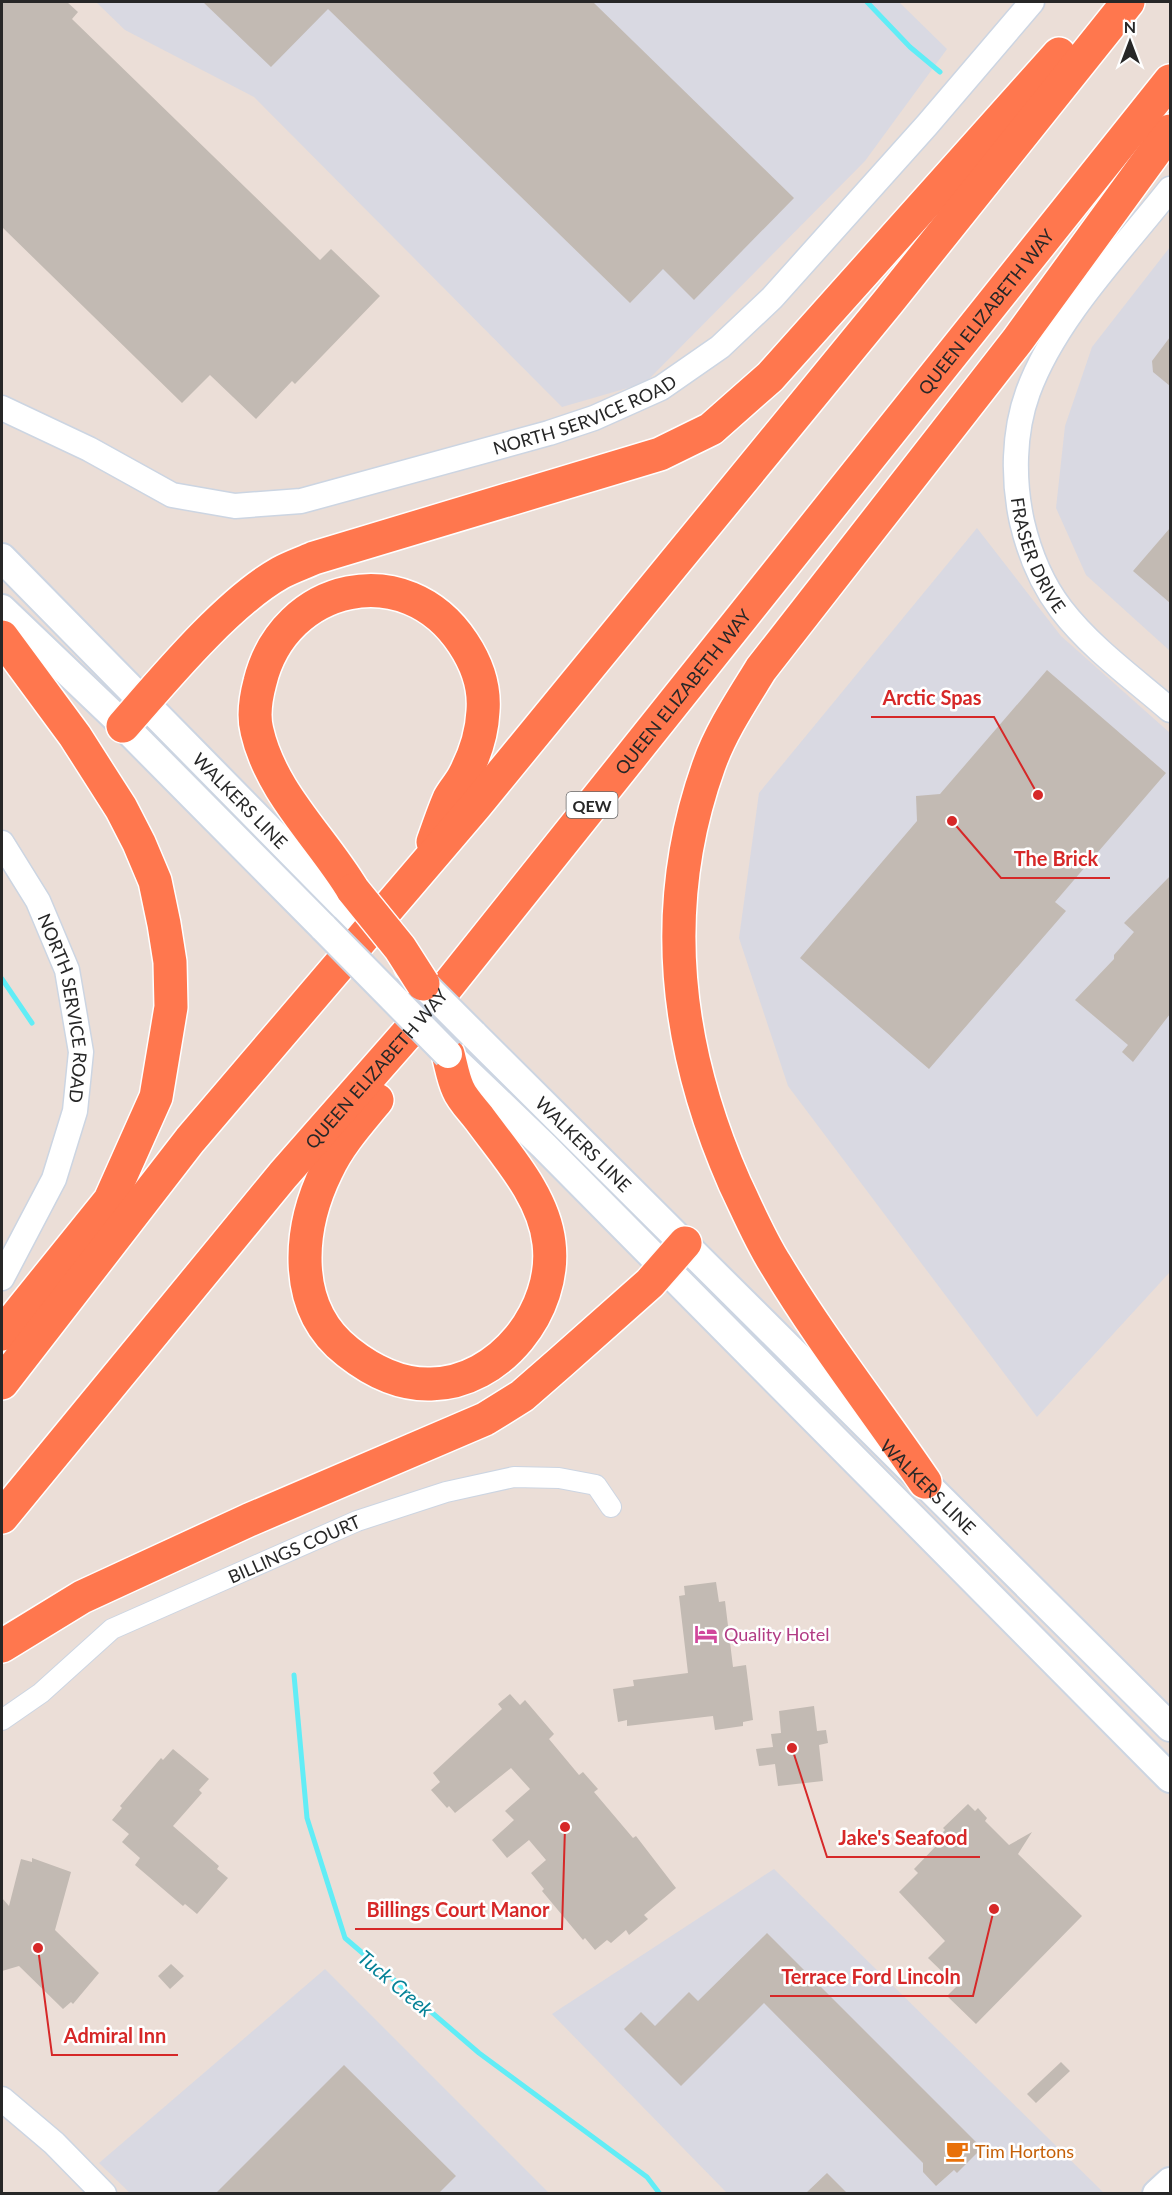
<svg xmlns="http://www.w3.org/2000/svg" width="1172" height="2195" font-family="Lato,sans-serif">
<rect width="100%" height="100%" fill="#ebded7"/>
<path fill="#d9d9e2" d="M 96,2 L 899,2 L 947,49 L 865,161 L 645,383 L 562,407 L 254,97 L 125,30 Z
M 1170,247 L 1170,651 L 1086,575 L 1056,508 L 1065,426 L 1092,347 Z
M 977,528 L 1061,636 L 1170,733 L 1170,1272 L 1037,1417 L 788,1086 L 739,938 L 759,793 Z
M 774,1869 L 1103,2192 L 727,2193 L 552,2014 Z
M 325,1969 L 549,2193 L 130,2193 L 99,2163 Z"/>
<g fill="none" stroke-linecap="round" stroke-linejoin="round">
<path stroke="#61edf6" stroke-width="5" d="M 867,2 L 910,47 L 940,72
M 2,979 L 32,1023
M 294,1675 L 307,1818 L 345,1938 L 479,2053 L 647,2177 L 660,2194"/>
</g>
<path fill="#c2bab3" d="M 2,2 L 67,2 L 78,12 L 72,19 L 320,260 L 331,249 L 380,296 L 295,384 L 292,381 L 256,419 L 210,375 L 182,403 L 2,227 Z
M 203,2 L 593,2 L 794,198 L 694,300 L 663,269 L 630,303 L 328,9 L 271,67 Z
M 1170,337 L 1170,386 L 1153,372 L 1152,361 Z
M 1170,528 L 1170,603 L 1133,571 Z
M 1047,670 L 1166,773 L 1055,902 L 1066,911 L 929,1069 L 800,958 L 917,821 L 916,796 L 940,794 Z
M 1170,876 L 1170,1014 L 1133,1062 L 1122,1052 L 1128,1045 L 1075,1000 L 1114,959 L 1114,955 L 1134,932 L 1124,923 Z
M 716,1582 L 719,1602 L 725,1601 L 733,1667 L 746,1665 L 753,1720 L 743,1722 L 743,1726 L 715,1730 L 713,1716 L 627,1726 L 627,1720 L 618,1722 L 613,1689 L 634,1686 L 633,1680 L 688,1673 L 679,1596 L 685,1595 L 684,1586 Z
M 510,1694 L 520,1705 L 525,1700 L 554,1734 L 549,1739 L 579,1775 L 583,1772 L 598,1789 L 594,1792 L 633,1838 L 636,1836 L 676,1888 L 644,1915 L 648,1919 L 629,1935 L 626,1930 L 611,1943 L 607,1940 L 595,1950 L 585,1938 L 583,1940 L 542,1891 L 544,1889 L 531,1873 L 546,1860 L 529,1840 L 507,1858 L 492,1840 L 514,1820 L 505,1811 L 530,1789 L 511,1768 L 455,1813 L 449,1806 L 447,1808 L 431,1790 L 440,1782 L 433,1773 L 502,1709 L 498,1704 Z
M 814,1706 L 817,1731 L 826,1730 L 828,1743 L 819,1745 L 823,1781 L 778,1786 L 775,1764 L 759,1766 L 756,1749 L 773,1747 L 771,1734 L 781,1733 L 779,1711 Z
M 173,1749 L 209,1779 L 199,1790 L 202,1793 L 173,1826 L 219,1866 L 217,1869 L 228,1878 L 197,1914 L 185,1904 L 183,1906 L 135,1865 L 140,1858 L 122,1842 L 129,1834 L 112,1820 L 122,1808 L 120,1806 L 161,1758 L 163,1760 Z
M 968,1804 L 975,1811 L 978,1808 L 987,1818 L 985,1821 L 1009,1845 L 1032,1832 L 1018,1854 L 1082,1916 L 976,2024 L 947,1996 L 957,1986 L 928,1958 L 945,1941 L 899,1892 L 918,1873 L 914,1869 L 937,1845 L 933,1842 L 945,1830 L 943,1828 Z
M 32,1858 L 71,1872 L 55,1930 L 99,1973 L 73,2004 L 71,2002 L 63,2009 L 19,1966 L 2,1971 L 2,1898 L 9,1906 L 21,1859 L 32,1862 Z
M 767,1933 L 982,2148 L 957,2173 L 954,2170 L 936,2186 L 923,2172 L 923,2163 L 764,2003 L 681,2086 L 624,2029 L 641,2012 L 655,2026 L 689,1992 L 698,2001 Z
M 171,1964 L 184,1976 L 170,1989 L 158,1976 Z
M 1061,2062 L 1070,2071 L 1036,2103 L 1027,2094 Z
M 344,2065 L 456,2176 L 439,2193 L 216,2193 Z
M 827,2173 L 847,2193 L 806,2193 Z"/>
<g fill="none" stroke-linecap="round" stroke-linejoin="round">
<g stroke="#ccd5e2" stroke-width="22">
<g id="minor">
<path id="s1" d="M 2,1720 L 41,1693 L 112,1629 L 357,1521 L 446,1492 L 514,1477 L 559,1478 L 596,1485 L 611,1507"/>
</g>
</g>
<g stroke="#ccd5e2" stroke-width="27">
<g id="tertiary">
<path id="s2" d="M 1170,189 C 1122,250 1055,318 1028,392 C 1013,433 1013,481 1022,522 C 1029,552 1042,584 1061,609 C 1091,648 1133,678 1170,710"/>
<path id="s3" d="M 2,408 L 89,449 L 172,495 L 235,506 L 301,501 L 549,433 L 594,418 L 661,388 L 720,347 L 772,298 L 927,125 L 1032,2"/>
<path id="s4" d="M 2,843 L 38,901 L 67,970 L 81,1052 L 75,1111 L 54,1179 L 2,1278"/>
<path d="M 2,2099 L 54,2143 L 104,2194"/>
</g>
</g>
<g stroke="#ccd5e2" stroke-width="32">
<g id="secondary">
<path id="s5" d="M 2,558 L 360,922"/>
<path d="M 2,609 L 113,715 L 324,928"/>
<path id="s6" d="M 473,1034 L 1170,1727"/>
<path d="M 448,1054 L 544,1146 L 1170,1778"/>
<path d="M 1157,2194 L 1170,2182"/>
</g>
</g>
<g stroke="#fff" stroke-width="36">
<g id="motorway">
<path d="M 2,637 L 75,736 L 121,808 L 139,843 L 155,881 L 164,924 L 170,962 L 171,1007 L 156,1097 L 110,1200 L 2,1334"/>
<path d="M 123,726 C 164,679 227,603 280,573 C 291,567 303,563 314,558 L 660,454 L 711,429 L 770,377 L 1059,54"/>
<path d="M 353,890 C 322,838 271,793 257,731 C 253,716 256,697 260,682 C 284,583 406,556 463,643 C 477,664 485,686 483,711 C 482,733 474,757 464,776 C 460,784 453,791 449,799 C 443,813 438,828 433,842"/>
<path d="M 377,1100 C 359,1122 339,1144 327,1170 C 298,1229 291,1308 348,1352 C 372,1371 400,1385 431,1384 C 500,1383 557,1310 549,1243 C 544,1196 506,1155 479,1118 C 472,1109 462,1099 458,1089 C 453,1078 451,1065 448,1054"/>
<path d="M 2,1383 L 190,1140 L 476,805 L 888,302 L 1128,2"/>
<path d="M 925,1482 C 876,1410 821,1340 776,1265 C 760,1240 748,1211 735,1184 C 675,1048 658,907 709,765 C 721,731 742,700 761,669 L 1017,341 L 1170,131"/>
<path id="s7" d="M 2,1517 L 283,1175 L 434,1003 L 1170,81"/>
<path d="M 2,1646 L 82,1597 L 249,1520 L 485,1419 L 522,1396 L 561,1362 L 650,1283 L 685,1243"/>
</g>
</g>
<use href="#minor" stroke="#fff" stroke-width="20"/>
<use href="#tertiary" stroke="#fff" stroke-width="24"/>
<use href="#secondary" stroke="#fff" stroke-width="28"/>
<use href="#motorway" stroke="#ff774e" stroke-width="33"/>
<g stroke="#ccd5e2" stroke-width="32" stroke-linecap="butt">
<path id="secondary-bridge" d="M 324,928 L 448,1054
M 407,968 L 473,1034"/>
</g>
<g stroke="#fff" stroke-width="36" stroke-linecap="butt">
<path id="motorway-bridge" d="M 353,890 L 400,948 L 423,984"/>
</g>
<use href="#secondary-bridge" stroke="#fff" stroke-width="28"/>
<use href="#motorway-bridge" stroke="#ff774e" stroke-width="33"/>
</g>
<defs>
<g id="hotel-bare" transform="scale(1.8)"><path d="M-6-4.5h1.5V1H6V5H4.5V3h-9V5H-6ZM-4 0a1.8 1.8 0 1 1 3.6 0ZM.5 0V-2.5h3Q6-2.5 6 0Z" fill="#d1479c" stroke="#fff" stroke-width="2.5" paint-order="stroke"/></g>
<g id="cafe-bare" transform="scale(1.8)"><path d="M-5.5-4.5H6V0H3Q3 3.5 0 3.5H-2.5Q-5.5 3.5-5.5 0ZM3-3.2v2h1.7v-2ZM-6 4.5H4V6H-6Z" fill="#e8710a" stroke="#fff" stroke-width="2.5" paint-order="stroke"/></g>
</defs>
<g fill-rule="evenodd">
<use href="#hotel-bare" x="706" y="1634"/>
<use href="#cafe-bare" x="957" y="2151"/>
</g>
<g text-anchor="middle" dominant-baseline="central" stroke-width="5" stroke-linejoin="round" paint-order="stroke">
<rect fill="#fff" stroke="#686868" stroke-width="1.5" x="566.5" y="792" width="51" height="26" rx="4.5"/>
<g font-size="16" font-weight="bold" fill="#272727">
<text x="592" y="805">QEW</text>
</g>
<g font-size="18" fill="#272727" stroke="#fff">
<text stroke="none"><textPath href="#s7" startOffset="1556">QUEEN ELIZABETH WAY</textPath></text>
<text stroke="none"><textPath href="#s3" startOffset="618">NORTH SERVICE ROAD</textPath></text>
<text stroke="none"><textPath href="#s2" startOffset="417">FRASER DRIVE</textPath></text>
<text stroke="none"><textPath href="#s7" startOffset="1070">QUEEN ELIZABETH WAY</textPath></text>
<text stroke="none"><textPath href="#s5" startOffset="340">WALKERS LINE</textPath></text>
<text stroke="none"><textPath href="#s4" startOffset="180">NORTH SERVICE ROAD</textPath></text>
<text stroke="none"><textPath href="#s7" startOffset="584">QUEEN ELIZABETH WAY</textPath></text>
<text stroke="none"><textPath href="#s6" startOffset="156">WALKERS LINE</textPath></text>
<text stroke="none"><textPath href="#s6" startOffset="642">WALKERS LINE</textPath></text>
<text stroke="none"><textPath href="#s1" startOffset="342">BILLINGS COURT</textPath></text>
</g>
<g font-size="18" fill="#b23c85" stroke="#fff" text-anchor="start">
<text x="724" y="1634">Quality Hotel</text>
</g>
<g font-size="18" fill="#c56008" stroke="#fff" text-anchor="start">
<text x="975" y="2151">Tim Hortons</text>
</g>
<g font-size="20" font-style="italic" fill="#058297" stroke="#fff">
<text transform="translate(396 1983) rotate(40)">Tuck Creek</text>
</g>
</g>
<path fill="none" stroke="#d62828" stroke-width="2" d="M1038 795L994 717H871M952 821L1001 878H1110M792 1748L827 1857H980M565 1827L562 1929H355M994 1909L973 1996H770M38 1948L52 2055H178"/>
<g fill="#d62828" stroke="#fff" stroke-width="2">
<circle cx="1038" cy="795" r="6"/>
<circle cx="952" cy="821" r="6"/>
<circle cx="792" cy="1748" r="6"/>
<circle cx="565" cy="1827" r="6"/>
<circle cx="994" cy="1909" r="6"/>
<circle cx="38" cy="1948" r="6"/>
</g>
<g font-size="20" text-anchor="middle" font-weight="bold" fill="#d62828" stroke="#fff" stroke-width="5" stroke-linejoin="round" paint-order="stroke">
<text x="932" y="705">Arctic Spas</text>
<text x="1056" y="866">The Brick</text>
<text x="903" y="1845">Jake's Seafood</text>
<text x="458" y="1917">Billings Court Manor</text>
<text x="871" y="1984">Terrace Ford Lincoln</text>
<text x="115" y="2043">Admiral Inn</text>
</g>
<rect width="1172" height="2195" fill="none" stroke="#272727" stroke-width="6"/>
<g transform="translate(1130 42)" stroke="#ffffff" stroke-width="4.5" paint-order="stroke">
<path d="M0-4.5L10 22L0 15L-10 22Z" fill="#272727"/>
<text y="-9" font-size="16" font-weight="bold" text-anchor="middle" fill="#272727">N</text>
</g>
</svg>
